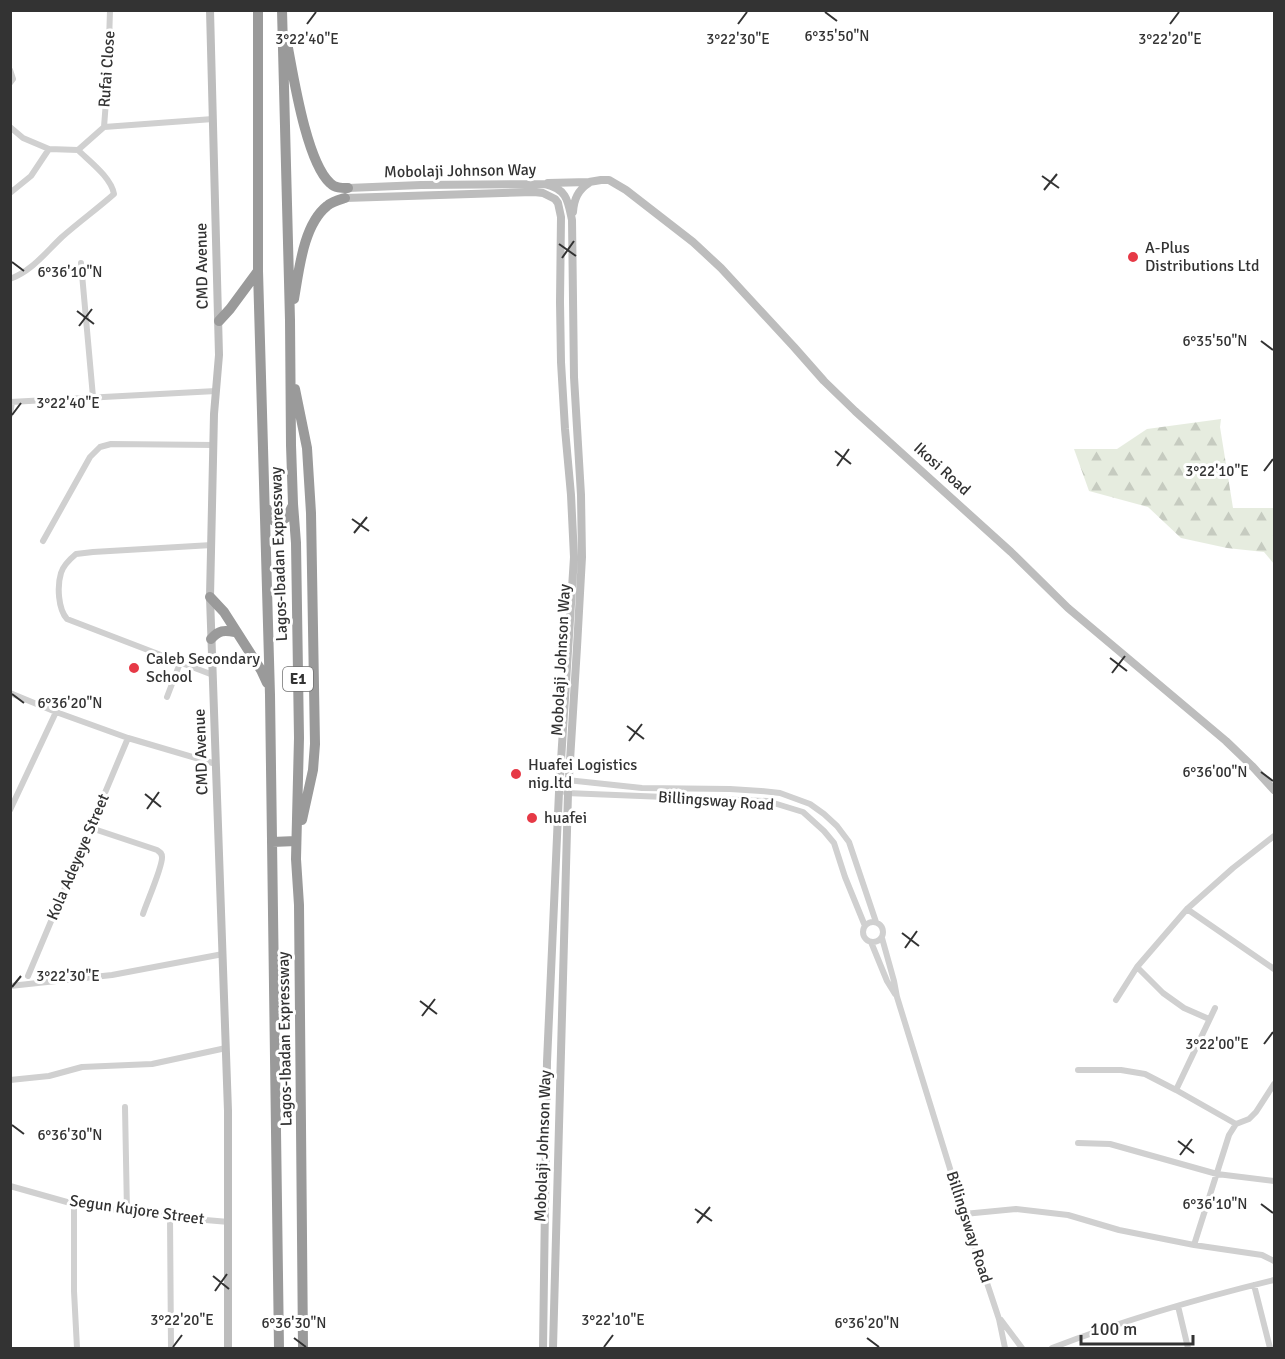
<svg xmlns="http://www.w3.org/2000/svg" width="1285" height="1359" font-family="Signika,sans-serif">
<defs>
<pattern id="forest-firs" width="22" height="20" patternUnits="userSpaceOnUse" patternTransform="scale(1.5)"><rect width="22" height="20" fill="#e6ecdf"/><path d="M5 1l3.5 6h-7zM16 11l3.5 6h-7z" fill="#c6cbc0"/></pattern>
</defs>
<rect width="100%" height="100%" fill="#fff"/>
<path fill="url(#forest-firs)" d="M 1221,419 L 1220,427 L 1233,508 L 1274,508 L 1274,564 L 1264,552 L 1227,548 L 1181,538 L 1148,507 L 1089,491 L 1074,449 L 1117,449 L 1147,429 Z"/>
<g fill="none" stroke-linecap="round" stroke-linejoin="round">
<path stroke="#d0d0d0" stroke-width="6" d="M 10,70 L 13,79 L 10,83
M 10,127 L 23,138 L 49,149 L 78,150 L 104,127
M 104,127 L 108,75 L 110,10
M 104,127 L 213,119
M 10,193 L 31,176 L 49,149
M 81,263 L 93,397
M 10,279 C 32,271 46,252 62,237 C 79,222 97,209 114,194 C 111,177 89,161 78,150
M 10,402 L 216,391
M 10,415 L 12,402
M 43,541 L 90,457 L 100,447 L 111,444 L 214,445
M 212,545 L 93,552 L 76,554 C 70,559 63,566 61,573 C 57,586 58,609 67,619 L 213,675
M 10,693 L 56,712 L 128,738 L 216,764
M 167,697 L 180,663
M 567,780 L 642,788 L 730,789 L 761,791 L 780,793 L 810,804 L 824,814 L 837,826 L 849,842 L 876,922
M 566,793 L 767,801 L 803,812 L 824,831 L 834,843 L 845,877 L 865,926
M 10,810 L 56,712
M 91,828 L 157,850 C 160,852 162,853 162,857 C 163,866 146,904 143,914
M 1187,909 L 1274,969
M863 932a10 10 0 1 1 20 0a10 10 0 1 1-20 0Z
M 882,938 L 894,981 L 897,997 L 964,1214 L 999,1319 L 1005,1348
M 871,942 L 887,981 L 895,994
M 1137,967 L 1163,993 L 1184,1008 L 1209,1019
M 28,976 L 128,738
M 10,986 L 112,975 L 223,954
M 1116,1000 L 1137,967 L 1187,909 L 1233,868 L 1274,836
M 1078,1070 L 1121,1070 L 1145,1074 L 1176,1090 L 1236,1124
M 10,1080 L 49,1076 L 82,1067 L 152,1064 L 226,1048
M 1176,1090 L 1215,1008
M 125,1107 L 127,1212
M 1078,1143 L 1110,1144 L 1217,1174 L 1274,1181
M 10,1186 L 74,1204 L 170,1217 L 229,1222
M 74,1204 L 74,1291 L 77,1348
M 964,1214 L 1016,1209 L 1068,1215 L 1119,1230 L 1194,1245 L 1262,1255 L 1274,1261
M 170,1217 L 171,1348
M 1194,1245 L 1229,1135 L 1236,1124 L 1249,1119 L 1256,1112 L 1274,1084
M 1254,1285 L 1270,1348
M 1178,1306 L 1188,1348
M 1001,1320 L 1022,1348
M 1052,1348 C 1124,1320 1200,1298 1274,1280"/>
<path stroke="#bdbdbd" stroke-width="8" d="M 210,10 L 219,355 L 214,414 L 210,597 L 228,1111 L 228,1348
M 548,183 L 589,182 L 601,180 L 609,180 L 626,190 L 693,242 L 721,268 L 794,347 L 824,381 L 855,411 L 1011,552 L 1068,608 L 1226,741 L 1253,767 L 1274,790
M 348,188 L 421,185 L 545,184 C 567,189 568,201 572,220 L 574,377 L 581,495 L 582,557 L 577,647 L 568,793 L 553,1348
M 345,198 L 534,192 L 543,193 L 555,199 L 558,203 L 561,217 L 560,302 L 561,362 L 565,429 L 571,495 L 574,557 L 559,792 L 547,1062 L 543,1348
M 573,212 C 574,199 578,190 589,183"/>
<path stroke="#9a9a9a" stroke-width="10" d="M 258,10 L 258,271 L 270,695 L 279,1348
M 282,10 L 290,320 L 291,445 L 293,504 L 296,543 L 299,738 L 296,859 L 299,905 L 303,1348
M 288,48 C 294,80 307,162 330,183 C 335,188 341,188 348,188
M 294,299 C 299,271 303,225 327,206 C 333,201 338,200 345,198
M 219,321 L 230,309 L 258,271
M 295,389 L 307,448 L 311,513 L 315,744 L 313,770 L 302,820
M 267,509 C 268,517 272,522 280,522 L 287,517 L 292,507
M 210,597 L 224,612 L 261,670 L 267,683
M 211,639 C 219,630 224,630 235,632
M 272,842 L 296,841"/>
</g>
<path fill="none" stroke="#333" stroke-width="2" d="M 825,12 L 837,21M 307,24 L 316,12M 738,24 L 747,12M 1170,24 L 1179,12M 1042,176 L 1059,188M 1044,190 L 1057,174M 559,244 L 576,256M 562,258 L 574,241M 12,262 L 24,271M 77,311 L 94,324M 79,326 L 92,309M 1261,341 L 1273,350M 12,415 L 21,403M 835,451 L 851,464M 837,466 L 849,449M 1264,471 L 1273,459M 352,519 L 369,531M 354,533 L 367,517M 1110,658 L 1127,671M 1112,673 L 1125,656M 12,694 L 24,703M 627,726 L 644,739M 629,741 L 642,724M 1261,772 L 1273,781M 145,794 L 161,807M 147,809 L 159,792M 902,933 L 919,946M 905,948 L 917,931M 12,987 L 21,976M 420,1001 L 437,1014M 422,1016 L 435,999M 1264,1044 L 1273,1032M 12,1125 L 24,1134M 1178,1141 L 1194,1153M 1180,1155 L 1192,1139M 1261,1204 L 1273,1213M 695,1209 L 712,1221M 697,1223 L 710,1207M 213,1276 L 229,1289M 215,1291 L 227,1274M 294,1338 L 306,1347M 867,1338 L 879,1347M 173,1347 L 182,1335M 604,1347 L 613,1335"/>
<g fill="#e63946" stroke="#fff" stroke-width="2">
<circle cx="1133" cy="257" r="6"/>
<circle cx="134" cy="668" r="6"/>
<circle cx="516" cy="774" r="6"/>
<circle cx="532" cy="818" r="6"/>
</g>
<g text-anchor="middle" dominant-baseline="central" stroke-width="6" stroke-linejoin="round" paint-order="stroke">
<rect fill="#fff" stroke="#707070" stroke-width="1.5" x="283" y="667" width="30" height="24" rx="4.5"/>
<g font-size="15" font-weight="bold" fill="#333">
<text x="298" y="679">E1</text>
</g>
<g font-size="16" fill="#333" stroke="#fff">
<text transform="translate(107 69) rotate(-86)">Rufai Close</text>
<text transform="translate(460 171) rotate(-1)">Mobolaji Johnson Way</text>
<text transform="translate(202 266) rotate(-91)">CMD Avenue</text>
<text transform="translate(942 469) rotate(42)">Ikosi Road</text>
<text transform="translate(279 554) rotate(-92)">Lagos-Ibadan Expressway</text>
<text transform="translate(561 660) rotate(-87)">Mobolaji Johnson Way</text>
<text transform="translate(201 752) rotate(-92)">CMD Avenue</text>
<text transform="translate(716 801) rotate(4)">Billingsway Road</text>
<text transform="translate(78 857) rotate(-67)">Kola Adeyeye Street</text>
<text transform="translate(285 1039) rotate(-91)">Lagos-Ibadan Expressway</text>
<text transform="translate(543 1146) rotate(-88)">Mobolaji Johnson Way</text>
<text transform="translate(137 1210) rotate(8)">Segun Kujore Street</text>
<text transform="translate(969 1227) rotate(72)">Billingsway Road</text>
</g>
<g font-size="16" fill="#333" stroke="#fff" text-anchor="start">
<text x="1145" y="248">A-Plus<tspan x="1145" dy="18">Distributions Ltd</tspan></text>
<text x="146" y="659">Caleb Secondary<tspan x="146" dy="18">School</tspan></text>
<text x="528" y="765">Huafei Logistics<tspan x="528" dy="18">nig.ltd</tspan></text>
<text x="544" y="818">huafei</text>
</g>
</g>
<g font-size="15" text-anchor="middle" fill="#333" stroke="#fff" stroke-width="6" stroke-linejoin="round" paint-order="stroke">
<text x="837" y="41">6°35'50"N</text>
<text x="307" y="44">3°22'40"E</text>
<text x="738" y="44">3°22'30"E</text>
<text x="1170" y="44">3°22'20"E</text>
<text x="70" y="277">6°36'10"N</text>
<text x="1215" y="346">6°35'50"N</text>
<text x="68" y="408">3°22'40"E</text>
<text x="1217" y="476">3°22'10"E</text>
<text x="70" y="708">6°36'20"N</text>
<text x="1215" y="777">6°36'00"N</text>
<text x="68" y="981">3°22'30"E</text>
<text x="1217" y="1049">3°22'00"E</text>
<text x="70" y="1140">6°36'30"N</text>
<text x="1215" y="1209">6°36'10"N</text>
<text x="182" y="1325">3°22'20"E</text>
<text x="613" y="1325">3°22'10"E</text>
<text x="294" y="1328">6°36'30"N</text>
<text x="867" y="1328">6°36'20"N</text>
</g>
<rect width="1285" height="1359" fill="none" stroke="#333333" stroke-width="24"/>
<path d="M1081 1335v9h112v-9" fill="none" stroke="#333333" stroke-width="3"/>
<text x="1090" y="1335" font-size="18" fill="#333333" stroke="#ffffff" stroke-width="4.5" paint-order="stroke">100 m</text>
</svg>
